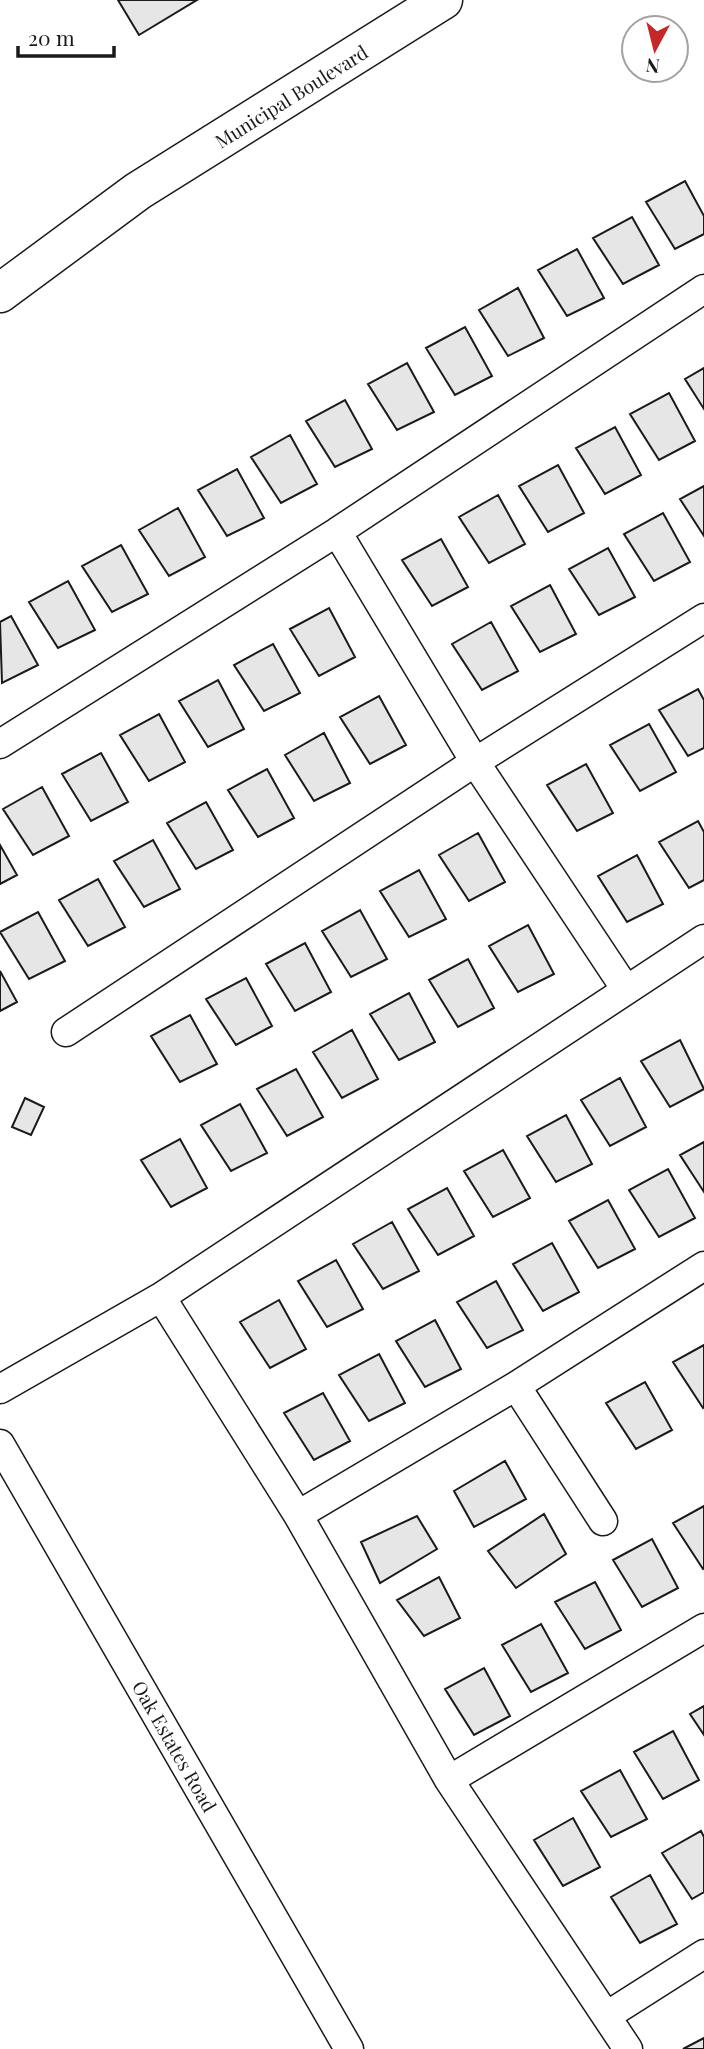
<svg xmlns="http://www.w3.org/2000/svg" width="704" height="2049" font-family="'Playfair Display',serif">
<rect width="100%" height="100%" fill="#fff"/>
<path fill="#e6e6e6" stroke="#1a1a1a" stroke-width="2" d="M 118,0 L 197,0 L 139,35 Z
M 685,181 L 704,216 L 704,234 L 675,249 L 646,202 Z
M 632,217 L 659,265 L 623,284 L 593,238 Z
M 577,249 L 604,298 L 567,316 L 538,270 Z
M 518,288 L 544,338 L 508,356 L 479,310 Z
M 465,327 L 492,376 L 455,395 L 426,348 Z
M 407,363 L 434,412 L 397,430 L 368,384 Z
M 704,368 L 704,409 L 685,379 Z
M 669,393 L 695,441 L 659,460 L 630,414 Z
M 345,400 L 372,449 L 335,467 L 306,421 Z
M 615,427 L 641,475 L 605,494 L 576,448 Z
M 290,435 L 317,484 L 281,503 L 251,457 Z
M 558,465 L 584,513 L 548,532 L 519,486 Z
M 237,469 L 264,518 L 227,536 L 198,490 Z
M 704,486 L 704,536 L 680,499 Z
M 498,495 L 525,544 L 489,563 L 459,517 Z
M 178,508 L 205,557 L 169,576 L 139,530 Z
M 663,513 L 690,562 L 654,581 L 624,534 Z
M 441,539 L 468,587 L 432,606 L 402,560 Z
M 121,545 L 148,594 L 112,612 L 82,566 Z
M 608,548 L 635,597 L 599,615 L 569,569 Z
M 68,581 L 95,630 L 58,648 L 29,602 Z
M 550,585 L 576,634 L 540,652 L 511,606 Z
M 329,608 L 355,657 L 319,676 L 290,629 Z
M 11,616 L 38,665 L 2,683 L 0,622 Z
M 491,622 L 518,671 L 482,690 L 452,644 Z
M 273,644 L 300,693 L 264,711 L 234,665 Z
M 218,680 L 244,729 L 208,747 L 179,701 Z
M 698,689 L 704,700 L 704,748 L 688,756 L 659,710 Z
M 379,696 L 406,745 L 370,764 L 340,717 Z
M 159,714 L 185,762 L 149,781 L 120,735 Z
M 649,724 L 676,772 L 640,791 L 610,745 Z
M 324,733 L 350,783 L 314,801 L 285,755 Z
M 101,753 L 128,802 L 91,821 L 62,774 Z
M 586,764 L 613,813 L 577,831 L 547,785 Z
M 267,769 L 294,818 L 258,837 L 228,790 Z
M 42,787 L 69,836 L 33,855 L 3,809 Z
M 206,802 L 233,850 L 196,869 L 167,823 Z
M 698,821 L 704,832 L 704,880 L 689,888 L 659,842 Z
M 478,833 L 505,882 L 469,901 L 439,855 Z
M 153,840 L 180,889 L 144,907 L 114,861 Z
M 0,845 L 17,875 L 0,884 Z
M 637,855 L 663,904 L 627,922 L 598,876 Z
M 419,870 L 446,919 L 409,937 L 380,891 Z
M 98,879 L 125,927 L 88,946 L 59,900 Z
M 360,910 L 387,959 L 351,977 L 322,931 Z
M 38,912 L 65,961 L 29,979 L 0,932 Z
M 528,925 L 554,974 L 518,992 L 489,946 Z
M 305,943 L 331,992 L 295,1011 L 266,964 Z
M 468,959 L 494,1008 L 458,1027 L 429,980 Z
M 0,971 L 17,1002 L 0,1011 Z
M 246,978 L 272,1026 L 236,1045 L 206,999 Z
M 409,993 L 435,1042 L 399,1060 L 370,1014 Z
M 190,1015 L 217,1064 L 180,1082 L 151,1036 Z
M 352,1030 L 378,1079 L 342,1098 L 313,1052 Z
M 680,1040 L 704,1089 L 670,1107 L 641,1061 Z
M 296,1069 L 323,1117 L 287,1136 L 257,1089 Z
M 620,1078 L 646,1127 L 610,1146 L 581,1100 Z
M 25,1098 L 44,1107 L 31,1135 L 12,1127 Z
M 240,1104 L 267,1153 L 231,1171 L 201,1125 Z
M 566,1115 L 592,1164 L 556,1182 L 527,1136 Z
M 180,1139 L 207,1188 L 171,1207 L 141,1160 Z
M 704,1142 L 704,1192 L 680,1155 Z
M 503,1150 L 530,1198 L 493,1217 L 464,1171 Z
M 668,1169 L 695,1218 L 659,1237 L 629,1190 Z
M 447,1188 L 474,1236 L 438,1255 L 408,1209 Z
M 608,1200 L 635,1249 L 598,1268 L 569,1221 Z
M 392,1222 L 419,1271 L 383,1289 L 353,1244 Z
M 552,1243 L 579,1292 L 543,1311 L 513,1264 Z
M 336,1260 L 363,1309 L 327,1327 L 298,1281 Z
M 496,1281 L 523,1330 L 487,1348 L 457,1302 Z
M 279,1300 L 306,1349 L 270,1368 L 240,1322 Z
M 435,1320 L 461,1369 L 425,1387 L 396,1341 Z
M 704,1345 L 704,1407 L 703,1408 L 673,1362 Z
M 379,1354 L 405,1403 L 369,1421 L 339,1375 Z
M 645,1382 L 672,1430 L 636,1449 L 606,1403 Z
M 323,1393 L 350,1441 L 314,1460 L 284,1413 Z
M 505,1461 L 526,1499 L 474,1527 L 454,1491 Z
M 704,1506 L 704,1568 L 703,1569 L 673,1523 Z
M 544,1514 L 566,1554 L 516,1588 L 488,1551 Z
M 417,1516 L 437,1549 L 380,1583 L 361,1542 Z
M 652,1539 L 678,1588 L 642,1607 L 613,1560 Z
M 439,1577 L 460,1618 L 424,1636 L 397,1600 Z
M 595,1582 L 621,1630 L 585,1649 L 555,1602 Z
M 541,1624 L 568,1673 L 531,1692 L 502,1645 Z
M 484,1668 L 510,1716 L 474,1735 L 445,1689 Z
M 704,1706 L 704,1735 L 690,1714 Z
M 673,1731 L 699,1780 L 663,1799 L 634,1752 Z
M 620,1770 L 647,1819 L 611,1837 L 581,1791 Z
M 573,1818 L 600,1867 L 563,1886 L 534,1840 Z
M 701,1831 L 704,1837 L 704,1892 L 692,1899 L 662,1853 Z
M 650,1875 L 677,1924 L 640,1943 L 611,1897 Z
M 704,2038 L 704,2049 L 683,2049 Z"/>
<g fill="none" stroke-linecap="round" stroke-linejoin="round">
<g stroke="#1a1a1a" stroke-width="31">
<path id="minor" d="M 337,532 L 475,762 L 625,988
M 0,744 L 337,532 L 704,289
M 66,1032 L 475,762 L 704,618
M 161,1297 L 298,1515 L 449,1780 L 628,2049
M 516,1386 L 603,1521
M 0,1389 L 161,1297 L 704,939
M 0,1444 L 349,2049
M 298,1515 L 516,1386 L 704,1266
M 449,1780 L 704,1628
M 608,2015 L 704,1954"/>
</g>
<g stroke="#1a1a1a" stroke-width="41">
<path id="primary" d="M 0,293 L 138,191 L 443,0"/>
</g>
<use href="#minor" stroke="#fff" stroke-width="28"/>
<use href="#primary" stroke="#fff" stroke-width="38"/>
</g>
<g text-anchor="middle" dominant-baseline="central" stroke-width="5" stroke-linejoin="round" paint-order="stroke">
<g font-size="19" fill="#1a1a1a" stroke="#fff">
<text transform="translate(291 96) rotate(-32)">Municipal Boulevard</text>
<text transform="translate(175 1746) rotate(60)">Oak Estates Road</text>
</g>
</g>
<g transform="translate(655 49) rotate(187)"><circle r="33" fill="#ffffff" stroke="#a3a3a3" stroke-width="2"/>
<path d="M0-5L12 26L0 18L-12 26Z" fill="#c62828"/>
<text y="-10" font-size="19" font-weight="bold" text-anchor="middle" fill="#1a1a1a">N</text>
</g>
<path d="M18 46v10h96v-10" fill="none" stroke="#1a1a1a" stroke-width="3.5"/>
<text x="28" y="46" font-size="21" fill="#1a1a1a" stroke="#ffffff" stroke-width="5" paint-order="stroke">20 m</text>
</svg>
